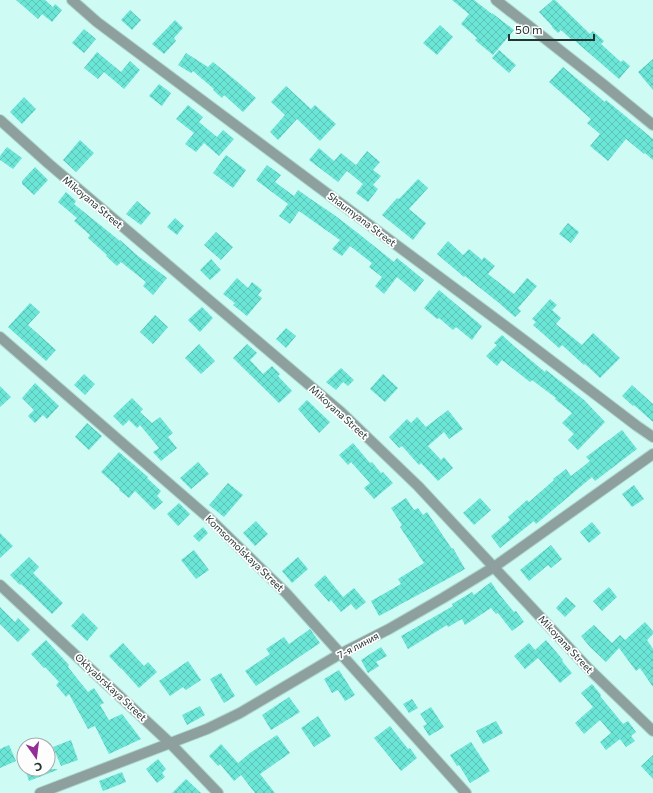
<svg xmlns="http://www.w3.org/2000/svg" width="653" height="793" font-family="Commissioner,sans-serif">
<defs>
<pattern id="building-cross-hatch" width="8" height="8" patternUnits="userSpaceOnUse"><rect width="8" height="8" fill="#6ae5d6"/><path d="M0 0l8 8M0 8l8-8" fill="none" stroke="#5cc5b8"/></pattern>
</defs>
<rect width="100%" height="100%" fill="#cefbf4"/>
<path fill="url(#building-cross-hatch)" d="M 16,0 L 45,0 L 53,7 L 55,4 L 62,10 L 52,22 L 42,14 L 38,19 Z
M 452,0 L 474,0 L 492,14 L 492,13 L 514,30 L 493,55 L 475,40 L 477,38 L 461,24 L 469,14 Z
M 553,0 L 555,0 L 590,34 L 593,31 L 604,41 L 601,44 L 621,62 L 623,60 L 630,66 L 619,79 L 574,40 L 573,41 L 561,30 L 558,33 L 552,27 L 552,26 L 539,12 Z
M 130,10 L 141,20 L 132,30 L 121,20 Z
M 175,20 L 183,28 L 174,38 L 176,41 L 164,54 L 152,44 Z
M 440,25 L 453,37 L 437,55 L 423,43 Z
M 84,29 L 96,39 L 84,53 L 72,43 Z
M 499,50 L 516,65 L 509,73 L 492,58 Z
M 97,52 L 121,72 L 130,61 L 140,70 L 124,89 L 104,72 L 98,79 L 84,68 Z
M 186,53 L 208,67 L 213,62 L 240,84 L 256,98 L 243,112 L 224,95 L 222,98 L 213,90 L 214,89 L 193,71 L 191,73 L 178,65 Z
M 653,59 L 653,90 L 638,72 Z
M 563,67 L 605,102 L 606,100 L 653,139 L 653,160 L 645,153 L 644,154 L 626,139 L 608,161 L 590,146 L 600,134 L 587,123 L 591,119 L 549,82 Z
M 159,84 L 171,93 L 162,106 L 149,96 Z
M 286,86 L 311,109 L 315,105 L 336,124 L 320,141 L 297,119 L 278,140 L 270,132 L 285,115 L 271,102 Z
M 24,97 L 36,109 L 22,124 L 10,112 Z
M 188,105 L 203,117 L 199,122 L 217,137 L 223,130 L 234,139 L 219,156 L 204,143 L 196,152 L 185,144 L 194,133 L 176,119 Z
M 80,140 L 94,153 L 76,172 L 63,160 Z
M 7,147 L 22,158 L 13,169 L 0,160 L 0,156 Z
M 319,148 L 334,161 L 341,153 L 356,165 L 367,151 L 380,162 L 373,170 L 381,176 L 373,185 L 378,189 L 368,202 L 356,193 L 363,184 L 347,171 L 338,182 L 309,160 Z
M 226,155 L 246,170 L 233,188 L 213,173 Z
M 267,165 L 281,175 L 275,182 L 294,196 L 298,190 L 315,202 L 333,214 L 359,234 L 394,262 L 397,258 L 424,280 L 415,292 L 397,277 L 384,294 L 375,286 L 382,277 L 369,267 L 372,263 L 350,246 L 342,256 L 332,249 L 340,240 L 299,211 L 290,224 L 279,216 L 288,204 L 256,180 Z
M 35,167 L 48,180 L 34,195 L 22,184 L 22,181 Z
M 418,179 L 428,188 L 409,209 L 426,223 L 413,240 L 382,215 L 397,198 L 399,199 Z
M 66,192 L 76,201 L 74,204 L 120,241 L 120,240 L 138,256 L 167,278 L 153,295 L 143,286 L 146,282 L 121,262 L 117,266 L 106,256 L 107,255 L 88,238 L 90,235 L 74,221 L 77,218 L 58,202 Z
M 137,201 L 151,213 L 141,225 L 126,214 Z
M 175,218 L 184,226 L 177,235 L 167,227 Z
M 568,223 L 579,232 L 571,243 L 559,234 Z
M 216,232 L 233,247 L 221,260 L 204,245 Z
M 448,241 L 463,255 L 469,249 L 482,260 L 484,257 L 495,266 L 488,274 L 514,294 L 527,278 L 537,286 L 518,308 L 521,311 L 515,317 L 499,303 L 465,276 L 464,277 L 437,254 Z
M 211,259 L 221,270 L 210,280 L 200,270 Z
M 237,278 L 248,288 L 252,282 L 262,290 L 258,295 L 262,298 L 247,316 L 233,305 L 235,303 L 223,294 Z
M 439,290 L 482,326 L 472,340 L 456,327 L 453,330 L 439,318 L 437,319 L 424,308 Z
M 550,299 L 557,305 L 552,310 L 561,318 L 556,324 L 582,345 L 593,333 L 620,358 L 600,378 L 585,364 L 584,365 L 562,345 L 559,348 L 533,325 L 536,322 L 532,319 Z
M 30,303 L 40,312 L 28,325 L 56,350 L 46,361 L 8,327 Z
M 202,307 L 213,318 L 200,332 L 188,320 Z
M 155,315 L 168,327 L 153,344 L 140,332 Z
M 286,328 L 296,336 L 286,348 L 276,339 Z
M 502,335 L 515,347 L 545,372 L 546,370 L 584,400 L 605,422 L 578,450 L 568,440 L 574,434 L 562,423 L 572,413 L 555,399 L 556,398 L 532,380 L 530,382 L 502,360 L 497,366 L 486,356 L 497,345 L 494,343 Z
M 199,344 L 215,361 L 201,374 L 185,358 Z
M 247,344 L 257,353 L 250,360 L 263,374 L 272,366 L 280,374 L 278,376 L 292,391 L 279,403 L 233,358 Z
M 341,368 L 354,380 L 348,386 L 343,382 L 336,390 L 326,382 Z
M 84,374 L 95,384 L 85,395 L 74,385 Z
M 383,374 L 398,388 L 385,402 L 370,389 Z
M 35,383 L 59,406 L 47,419 L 43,415 L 35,423 L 28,416 L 34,410 L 22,398 Z
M 632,385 L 653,404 L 653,422 L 634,405 L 633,406 L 622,396 Z
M 0,386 L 11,397 L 0,407 Z
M 132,398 L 143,409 L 140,412 L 152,423 L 160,417 L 173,433 L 168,437 L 177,448 L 161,461 L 153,452 L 159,448 L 140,425 L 137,428 L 129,420 L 123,426 L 113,416 Z
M 307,400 L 330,422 L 319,433 L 298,409 Z
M 448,410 L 463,429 L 449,439 L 444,432 L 428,446 L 441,460 L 444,457 L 453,468 L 438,481 L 421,463 L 419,465 L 402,446 L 399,448 L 389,437 L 407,419 L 411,423 L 417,417 L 426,427 Z
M 87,423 L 102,436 L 89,450 L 75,437 Z
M 622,430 L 637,449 L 595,481 L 592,477 L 536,524 L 534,521 L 500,548 L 491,536 L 510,520 L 508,517 L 527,500 L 529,502 L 554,480 L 553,479 L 566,469 L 571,476 L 590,461 L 586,457 Z
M 353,443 L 370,463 L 372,462 L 381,473 L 383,472 L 393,483 L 374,499 L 364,488 L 370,483 L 351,462 L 348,465 L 339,455 Z
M 119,452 L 148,477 L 147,478 L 161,491 L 157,496 L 163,502 L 154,510 L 135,491 L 129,498 L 119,490 L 120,489 L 101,472 Z
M 198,462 L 209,474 L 191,489 L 180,478 Z
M 228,483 L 243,495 L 224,517 L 209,505 Z
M 634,485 L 644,499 L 632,507 L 622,494 Z
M 406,498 L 414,510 L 418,508 L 423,515 L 427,512 L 452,549 L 453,548 L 465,569 L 451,577 L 379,616 L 371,601 L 401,584 L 398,579 L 424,563 L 400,527 L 402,525 L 391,508 Z
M 480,498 L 491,510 L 474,525 L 463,513 Z
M 179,503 L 190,514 L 178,526 L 167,514 Z
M 256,521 L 268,534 L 255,546 L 243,533 Z
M 592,522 L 601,533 L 589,543 L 580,532 Z
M 203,527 L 208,533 L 199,542 L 193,536 Z
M 0,533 L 13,546 L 0,558 Z
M 551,545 L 562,559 L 551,568 L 548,565 L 529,581 L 520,570 Z
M 194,550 L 209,570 L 196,579 L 181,560 Z
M 29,557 L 39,567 L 33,573 L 63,603 L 52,614 L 21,584 L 20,585 L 10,575 Z
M 298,557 L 308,569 L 292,583 L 282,571 Z
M 325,575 L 343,597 L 354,588 L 366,602 L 356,610 L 351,604 L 341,612 L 331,600 L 329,602 L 314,585 Z
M 491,582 L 499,594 L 514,612 L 516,611 L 524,622 L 512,631 L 498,613 L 496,614 L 491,608 L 465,625 L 462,619 L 448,627 L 447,625 L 408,649 L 401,636 L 453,606 L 452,604 L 472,592 L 474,595 Z
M 609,587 L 617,597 L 602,611 L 593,601 Z
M 566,597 L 576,606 L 565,617 L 556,608 Z
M 0,607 L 15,622 L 18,618 L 30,630 L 18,642 L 0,624 Z
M 83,613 L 98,628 L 87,641 L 71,626 Z
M 645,622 L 653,631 L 653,634 L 647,640 L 653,649 L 653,687 L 640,668 L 636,671 L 619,648 L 606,662 L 590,647 L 581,636 L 594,625 L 612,643 L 620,635 L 625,640 Z
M 310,629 L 320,643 L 256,686 L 245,671 L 270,654 L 266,649 L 284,637 L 289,644 Z
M 46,640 L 69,665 L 68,667 L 88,692 L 94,688 L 104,703 L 100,705 L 109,720 L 122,714 L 141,739 L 109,754 L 95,726 L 88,729 L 69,694 L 66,697 L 56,685 L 59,682 L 45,667 L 44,668 L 31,654 Z
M 546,640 L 563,660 L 562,661 L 572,673 L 560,683 L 538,658 L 525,669 L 514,656 L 529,643 L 535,650 Z
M 123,643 L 144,666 L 148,662 L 157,672 L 139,688 L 121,668 L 121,669 L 109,656 Z
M 381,647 L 387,656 L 376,662 L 379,666 L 368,673 L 361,660 Z
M 188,661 L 201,680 L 186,690 L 183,687 L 170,696 L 159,681 Z
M 339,670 L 355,695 L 345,701 L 338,690 L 332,693 L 324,679 Z
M 221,673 L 235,696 L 224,703 L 210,679 Z
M 592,684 L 601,695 L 600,696 L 623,724 L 628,721 L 636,732 L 631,736 L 635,741 L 626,747 L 620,739 L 606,750 L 600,742 L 611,733 L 600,720 L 584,734 L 575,723 L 593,707 L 581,693 Z
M 289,697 L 300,712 L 271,730 L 262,715 Z
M 412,699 L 418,708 L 409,713 L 403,704 Z
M 200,706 L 205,715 L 187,725 L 182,715 Z
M 431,707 L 444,727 L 429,736 L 423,726 L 427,724 L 420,714 Z
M 318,716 L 331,736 L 314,747 L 301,728 Z
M 496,721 L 503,733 L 483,744 L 476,731 Z
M 390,726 L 408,749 L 410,748 L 417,758 L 401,771 L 374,738 Z
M 277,735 L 290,753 L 260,774 L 275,793 L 255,793 L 241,775 L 234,781 L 220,764 L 218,766 L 209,756 L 221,744 L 238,763 L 250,753 Z
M 71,740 L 78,760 L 61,766 L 53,747 Z
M 471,742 L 490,771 L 470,783 L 459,765 L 457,766 L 450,755 Z
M 9,745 L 16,761 L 0,768 L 0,749 Z
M 653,755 L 653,779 L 641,766 Z
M 158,759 L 166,769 L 162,773 L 165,777 L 157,783 L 146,769 Z
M 25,769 L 57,769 L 57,770 L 29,781 Z
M 122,772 L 126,782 L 103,791 L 99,781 Z
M 186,779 L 201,793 L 172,793 Z"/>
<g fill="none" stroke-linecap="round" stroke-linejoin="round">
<g stroke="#afd7d1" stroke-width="12">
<path id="minor" d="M 72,0 L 97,22 L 528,343 L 637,426 L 653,437
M 496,0 L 604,85 L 653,125
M 0,120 L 49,164 L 341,412 L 418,486 L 587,667 L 653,731
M 0,337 L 211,520 L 286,593 L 466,793
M 0,585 L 170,743 L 218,793
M 40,793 L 207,729 L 240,713 L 340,654 L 389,629 L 443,598 L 494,567 L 653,454"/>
</g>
<use href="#minor" stroke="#8ea09d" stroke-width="10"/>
</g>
<g text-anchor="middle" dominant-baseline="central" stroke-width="3.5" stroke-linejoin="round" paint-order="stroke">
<g font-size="10" fill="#233432" stroke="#fdfdfd">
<text transform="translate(93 202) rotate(40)">Mikoyana Street</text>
<text transform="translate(362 219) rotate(37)">Shaumyana Street</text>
<text transform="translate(339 412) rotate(42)">Mikoyana Street</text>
<text transform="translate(245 553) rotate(44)">Komsomolskaya Street</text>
<text transform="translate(566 644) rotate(47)">Mikoyana Street</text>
<text transform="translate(358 645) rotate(-28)">7-я линия</text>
<text transform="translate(111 687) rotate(43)">Oktyabrskaya Street</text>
</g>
</g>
<g transform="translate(36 757) rotate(166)"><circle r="19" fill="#fdfdfd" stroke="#a6adac"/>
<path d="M0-3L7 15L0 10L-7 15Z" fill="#922e95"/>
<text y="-6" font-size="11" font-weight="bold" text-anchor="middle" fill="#233432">С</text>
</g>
<path d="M509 34v6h85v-6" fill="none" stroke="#233432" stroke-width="2"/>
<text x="515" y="34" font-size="12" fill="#233432" stroke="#fdfdfd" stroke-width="3" paint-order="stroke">50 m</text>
</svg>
